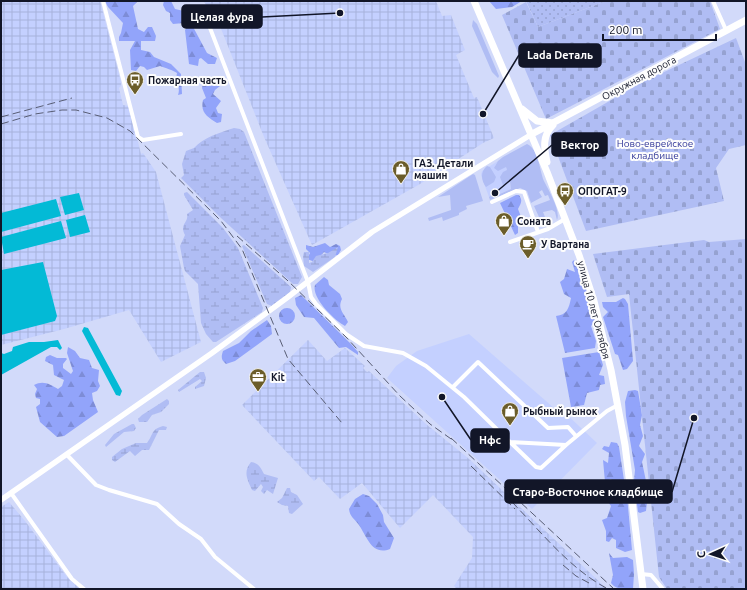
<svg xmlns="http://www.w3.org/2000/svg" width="747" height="590" font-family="Ubuntu,sans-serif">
<defs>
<pattern id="industrial-grid" width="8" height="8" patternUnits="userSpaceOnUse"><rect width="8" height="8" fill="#c4d0ff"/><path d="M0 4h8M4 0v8" fill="none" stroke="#a7b2db"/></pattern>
<pattern id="forest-firs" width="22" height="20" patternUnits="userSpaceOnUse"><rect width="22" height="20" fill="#92a4fa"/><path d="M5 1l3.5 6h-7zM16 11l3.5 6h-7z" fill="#7d8cd6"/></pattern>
<pattern id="wetland-marsh" width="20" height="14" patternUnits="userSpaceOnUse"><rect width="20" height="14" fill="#b0bdf4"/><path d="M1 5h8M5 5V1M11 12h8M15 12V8" fill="none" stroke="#96a2d1"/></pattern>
<pattern id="cemetery-stones" width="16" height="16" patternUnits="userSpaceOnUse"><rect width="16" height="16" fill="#b0bdf4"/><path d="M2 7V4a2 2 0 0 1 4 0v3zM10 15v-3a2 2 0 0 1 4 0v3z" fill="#96a2d1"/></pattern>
<pattern id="park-dots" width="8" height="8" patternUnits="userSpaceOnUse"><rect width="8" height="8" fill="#b0bdf4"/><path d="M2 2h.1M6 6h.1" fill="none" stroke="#96a2d1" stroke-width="1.8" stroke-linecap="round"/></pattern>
</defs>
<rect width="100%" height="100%" fill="#d2dafa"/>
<path fill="#c4d0ff" d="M 498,161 L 495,166 L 506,167 L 507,170 L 511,189 L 493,197 L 492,195 L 489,197 L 481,175 L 482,171 Z
M 469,334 L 554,408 L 561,409 L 597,443 L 532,509 L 387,378 L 396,366 L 417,351 Z"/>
<path fill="url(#industrial-grid)" d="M 1,1 L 100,1 L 121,82 L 121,86 L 119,88 L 123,105 L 129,106 L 141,154 L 143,153 L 156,172 L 201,342 L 161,362 L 129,310 L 64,329 L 1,345 Z
M 204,1 L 436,1 L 442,16 L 451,15 L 465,50 L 456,55 L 474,98 L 477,97 L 494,138 L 483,143 L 420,184 L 312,245 L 264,137 L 214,11 L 210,13 Z
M 308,340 L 327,361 L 345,348 L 365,366 L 363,368 L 367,372 L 369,371 L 426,424 L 468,458 L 605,587 L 604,589 L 457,589 L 454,586 L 472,558 L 473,537 L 433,495 L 400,528 L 362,483 L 340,499 L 319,477 L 314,481 L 242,405 Z
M 9,502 L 25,521 L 67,577 L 80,589 L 1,589 L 1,507 Z"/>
<path fill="#b0bdf4" d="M 473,20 L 477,24 L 499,76 L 498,78 L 492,72 L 472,26 Z
M 527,144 C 540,150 539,172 545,183 C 549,191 561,211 557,220 L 555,212 L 552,210 L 543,212 L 547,222 L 552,220 L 551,224 L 548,225 L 542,217 L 539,217 L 534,206 L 550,200 L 548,195 L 545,196 L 542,190 L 539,192 L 542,197 L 531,203 L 527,191 L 520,188 L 490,200 L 489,197 L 492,195 L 493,197 L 511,189 L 510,182 L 503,185 L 500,177 L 503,172 L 507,170 L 506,167 L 498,171 L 494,168 L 498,161 L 503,157 Z
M 487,166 L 490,167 L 496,177 L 494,182 L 486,187 C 481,180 480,172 487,166 Z
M 473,174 L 475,175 L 483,201 L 466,206 L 467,209 L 459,213 L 459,215 L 443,221 L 442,217 L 429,221 L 428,218 L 451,210 L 450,195 L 438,197 Z"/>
<path fill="url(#forest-firs)" d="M 105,1 L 138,1 L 133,6 L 138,29 L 144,32 L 148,27 L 152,27 L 156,36 L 155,41 L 141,41 L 141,50 L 150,52 L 154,57 L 171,64 L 181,74 L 182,94 L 178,95 C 181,87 175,81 177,73 C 173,70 165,68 160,66 L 147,70 L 144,67 L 140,66 L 136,71 L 131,70 L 130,50 L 135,41 L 119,41 L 119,37 L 121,33 L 123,23 L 108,7 Z
M 164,1 L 171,1 L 175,9 L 184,11 L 186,16 L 184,23 L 173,24 L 170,20 L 170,13 L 166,11 L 163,5 Z
M 489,1 L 522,1 L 512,7 L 496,9 Z
M 192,25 L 207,53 L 217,58 L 215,64 L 208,64 L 201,58 L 199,59 L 198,66 L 189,64 L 185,30 L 188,26 Z
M 204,77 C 208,83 215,81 220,86 L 215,90 L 213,94 L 221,101 L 216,108 L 218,113 L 222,114 L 221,122 L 217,123 C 208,117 200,113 203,100 L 206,98 L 202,88 Z
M 516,195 L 519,195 C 523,201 521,203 518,209 L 523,222 L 518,226 L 518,233 L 515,235 L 500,203 Z
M 325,243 L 330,247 L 336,244 L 340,246 L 341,250 L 338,255 L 332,256 L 324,252 L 315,262 L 307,259 L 310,253 L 306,249 L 306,245 L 313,247 Z
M 574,260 L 583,280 L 595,322 L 591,326 L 596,341 L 595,348 L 565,353 L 556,316 C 567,315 569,308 571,298 L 564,294 L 560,282 L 564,279 L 567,269 L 575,272 L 572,262 Z
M 324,277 L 328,280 L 329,285 L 340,294 L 342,299 C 337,309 344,313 348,322 L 345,326 C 335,321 311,298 315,285 Z
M 301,295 L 351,344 L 358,352 L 358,355 L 346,347 L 339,348 L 314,318 L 304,317 L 296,305 L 295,298 Z
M 623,298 L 625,299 L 628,304 L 633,361 L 627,369 L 623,370 L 618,355 L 615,354 L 603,317 L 608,312 L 603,307 L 602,302 L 616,302 Z
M279 316a8 8 0 1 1 16 0a8 8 0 1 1-16 0Z
M 267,320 L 271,326 L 272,334 L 235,361 L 226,364 C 221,360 221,357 223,351 L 239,343 L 251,331 Z
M 68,347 L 75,351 L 80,358 L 89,360 L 92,368 L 99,370 L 98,381 L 100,386 L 97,391 L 92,393 L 93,400 L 98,412 L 64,436 L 57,437 L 40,422 L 36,407 L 40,404 L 40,399 L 36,398 L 35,394 L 37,389 L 34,385 C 43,380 50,384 58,389 L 62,386 L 64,380 L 54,375 L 53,365 L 45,361 L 46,357 L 50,355 L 57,358 L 66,358 L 67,359 L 63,364 L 63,368 L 71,374 L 73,371 L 67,353 Z
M 599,352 L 603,365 L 599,375 L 604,376 L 605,384 L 600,385 L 599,390 L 587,393 L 584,405 L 571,407 L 562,358 Z
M 635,390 L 638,391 L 642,415 L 640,425 L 643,436 L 639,446 L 645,454 L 642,462 L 646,481 L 643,490 L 647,502 L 646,511 L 640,513 L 638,512 L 634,481 L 635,470 L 626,416 L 625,402 L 628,391 Z
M 611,442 L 617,443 L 619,447 L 624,480 L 623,481 L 614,483 L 611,479 L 605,482 L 603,460 L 608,463 L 609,453 L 602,449 L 604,446 L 609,447 Z
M 615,488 L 622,489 L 627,496 L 632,550 L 625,552 L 616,548 L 616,540 L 612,538 L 609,542 L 606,541 L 606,531 L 602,520 L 607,518 L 611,506 L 608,502 L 609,491 Z
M 363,494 L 369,496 L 377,504 L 383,515 L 384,522 L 394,538 L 390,549 C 372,556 367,537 359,525 C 354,518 350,517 349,509 L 355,499 Z
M 609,553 L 613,558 L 627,557 L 633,560 L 634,574 L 633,589 C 624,589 616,590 611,583 L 613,575 Z"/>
<path fill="url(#wetland-marsh)" d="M 234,128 L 240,129 L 244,132 L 302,277 L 298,284 L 293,284 L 221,218 L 181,178 L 184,175 L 182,164 L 186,151 L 194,148 C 204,137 219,133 234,128 Z
M 187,192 L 223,228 L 238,248 L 263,308 L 262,312 L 216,342 L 213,342 L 206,334 L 201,323 L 198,284 L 185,271 L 184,268 L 180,246 L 185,235 C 179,224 189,223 187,214 L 193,210 L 184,195 L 184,193 Z
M 244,245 L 291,287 L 290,293 L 272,306 L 267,304 L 242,246 Z
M 338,247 L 335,257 L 313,272 L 304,266 L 303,256 L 304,252 L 309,252 L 309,263 L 312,262 L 316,256 L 328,253 Z
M 200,372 L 204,372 L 206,378 L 204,386 L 195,389 L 195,387 L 202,381 L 200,379 L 179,392 L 178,390 Z
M 167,399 L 169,401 L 169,404 L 161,412 L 152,415 L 147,422 L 139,422 L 138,419 L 142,415 Z
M 132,424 L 134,424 L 136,428 L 134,431 L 124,432 L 106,447 L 105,445 L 114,434 Z
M 163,426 L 167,427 L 166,430 L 159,430 L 149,450 L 142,450 L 135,456 L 130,451 L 115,462 L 112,460 L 112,457 L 122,449 L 136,443 L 147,443 C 154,434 150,430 163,426 Z
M 251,462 C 259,463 261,468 264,474 L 278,478 L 273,494 L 267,490 L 264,494 L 261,491 L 263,487 L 261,484 L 255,491 L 252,490 C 247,479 243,472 251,462 Z
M 287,488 L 290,488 L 291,492 L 297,495 L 303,504 L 292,514 L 289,513 L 288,506 L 282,505 L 277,502 L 282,498 Z"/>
<path fill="url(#cemetery-stones)" d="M 606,1 L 710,1 L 720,29 L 546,119 L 502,15 L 526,2 L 538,27 Z
M 736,38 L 745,62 L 746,145 L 729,149 L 716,168 L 724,201 L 586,231 L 550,135 L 641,83 Z
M 746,239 L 746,589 L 667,589 L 659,577 L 629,294 L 607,297 L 593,254 L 704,240 L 709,242 Z"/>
<path fill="url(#park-dots)" d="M 526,1 L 606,1 L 538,27 Z"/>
<path fill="#03bad6" d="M 79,193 L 84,210 L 65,215 L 60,197 Z
M 56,199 L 61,216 L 1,232 L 1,213 Z
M 85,215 L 90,232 L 70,237 L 66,220 Z
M 61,221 L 66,238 L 4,254 L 1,237 Z
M 43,262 L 57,316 L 55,321 L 1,335 L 1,270 Z
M 84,327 L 88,328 L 122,391 L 120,396 L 116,395 L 82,331 Z
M 58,340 L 62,348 L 60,350 L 57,347 L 51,347 L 1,375 L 1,353 L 4,354 L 12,351 L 13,347 L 29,342 L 44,342 Z"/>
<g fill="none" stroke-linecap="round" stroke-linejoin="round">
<path stroke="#fff" stroke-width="4" d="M 103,1 L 138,137 L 143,140 L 181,134
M 713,1 L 726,30
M 205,15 L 308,282 L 311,297 L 316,304 L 346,334 L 364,346 L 403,353 L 426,366 L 464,397 L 510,442 L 566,445 L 607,411 L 618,405
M 492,202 L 516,191 L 524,192 L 538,232
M 510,242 L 548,229 L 565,219
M 453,387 L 478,362 L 548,428 L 568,427 L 576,436
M 510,442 L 536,467 L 541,468 L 566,445
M 67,455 L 96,485 L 109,490 L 157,504 L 179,524 L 201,539 L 215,557 L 254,589
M 11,493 L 72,579 L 84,589
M 641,574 L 651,575 L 663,589"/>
<path stroke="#fff" stroke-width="5.5" d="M 1,500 L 212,353 L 288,297 L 372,232 L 532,134"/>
<path stroke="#fff" stroke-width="7" d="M 474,1 L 547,172 L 579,255 L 594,301 L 611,370 L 625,445 L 643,589
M 522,109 L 537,121 L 553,123
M 532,134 L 746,20
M 547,162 C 544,148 542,136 553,125"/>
<path stroke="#585d74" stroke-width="1" stroke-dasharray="8 4" stroke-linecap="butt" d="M 1,117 L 72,98
M 1,124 L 35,114 L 62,110 L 76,110 L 107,118 L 130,131 L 221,221 L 242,249 L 288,359 L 342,423
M 237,236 L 287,280 L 346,337 L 400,396 L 430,424 L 454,441
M 451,438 L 614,589
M 471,466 L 515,509
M 512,502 C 542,533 570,569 608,589
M 563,565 L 576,576 L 589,583"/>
</g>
<defs>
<g id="bus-pin" transform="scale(0.9)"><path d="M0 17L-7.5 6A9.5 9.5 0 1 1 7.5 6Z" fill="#6b5d2a" stroke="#fdfdfd"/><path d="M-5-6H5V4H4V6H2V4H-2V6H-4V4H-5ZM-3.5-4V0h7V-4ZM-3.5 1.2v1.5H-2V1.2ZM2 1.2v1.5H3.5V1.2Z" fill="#fff"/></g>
<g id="shop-pin" transform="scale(0.9)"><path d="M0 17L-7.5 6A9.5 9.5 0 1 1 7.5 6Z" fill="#6b5d2a" stroke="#fdfdfd"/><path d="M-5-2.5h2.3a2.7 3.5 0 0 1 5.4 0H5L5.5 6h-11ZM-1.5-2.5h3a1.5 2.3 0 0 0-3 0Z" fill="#fff"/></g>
<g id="cafe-pin" transform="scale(0.9)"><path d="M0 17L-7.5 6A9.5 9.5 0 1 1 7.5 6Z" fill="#6b5d2a" stroke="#fdfdfd"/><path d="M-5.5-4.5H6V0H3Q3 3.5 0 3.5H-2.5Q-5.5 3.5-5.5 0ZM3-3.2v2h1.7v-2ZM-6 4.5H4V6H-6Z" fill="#fff"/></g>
<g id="office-pin" transform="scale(0.9)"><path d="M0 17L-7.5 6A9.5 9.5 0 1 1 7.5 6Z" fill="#6b5d2a" stroke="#fdfdfd"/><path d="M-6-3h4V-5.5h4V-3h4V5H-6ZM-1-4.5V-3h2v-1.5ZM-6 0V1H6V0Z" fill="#fff"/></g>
</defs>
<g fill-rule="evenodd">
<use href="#bus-pin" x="135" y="80"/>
<use href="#shop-pin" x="401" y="169"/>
<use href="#bus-pin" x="565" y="191"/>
<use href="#shop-pin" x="504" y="221"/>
<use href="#cafe-pin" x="528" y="244"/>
<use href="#office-pin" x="258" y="377"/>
<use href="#shop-pin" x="510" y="411"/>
</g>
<g text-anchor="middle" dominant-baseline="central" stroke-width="4" stroke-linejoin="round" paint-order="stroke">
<g font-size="10" fill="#121628" stroke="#fdfdfd">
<text transform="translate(639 78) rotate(-28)">Окружная дорога</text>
<text transform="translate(594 310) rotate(75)">улица 10 лет Октября</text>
</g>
<g font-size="10" font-weight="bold" fill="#121628" stroke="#fdfdfd" text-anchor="start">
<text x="148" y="80">Пожарная часть</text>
<text x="414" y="163">ГАЗ. Детали<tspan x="414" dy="12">машин</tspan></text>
<text x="578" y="191">ОПОГАТ-9</text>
<text x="517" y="221">Соната</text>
<text x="541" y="244">У Вартана</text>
<text x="271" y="377">Kit</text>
<text x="523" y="411">Рыбный рынок</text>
</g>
<g font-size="10" fill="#303698" stroke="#fdfdfd">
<text x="655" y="143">Ново-еврейское<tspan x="655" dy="12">кладбище</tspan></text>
</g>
</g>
<path fill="none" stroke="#121628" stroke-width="1.5" d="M340 13L262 17M483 114L519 55M495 193L552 145M442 397L471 440M694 418L672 492"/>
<g fill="#121628" stroke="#fdfdfd" stroke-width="1.5">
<circle cx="340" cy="13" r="4"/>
<circle cx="483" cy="114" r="4"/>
<circle cx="495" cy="193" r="4"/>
<circle cx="442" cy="397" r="4"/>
<circle cx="694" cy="418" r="4"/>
</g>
<g fill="#121628" stroke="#121628" stroke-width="1.5">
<rect x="182" y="5" width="80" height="23" rx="4"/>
<rect x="519" y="44" width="82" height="23" rx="4"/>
<rect x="552" y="133" width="55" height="23" rx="4"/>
<rect x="471" y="429" width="38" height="23" rx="4"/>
<rect x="505" y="480" width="167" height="23" rx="4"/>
</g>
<g font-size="11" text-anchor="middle" font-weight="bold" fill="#fff">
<text x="222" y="21">Целая фура</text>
<text x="560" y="59">Lada Dеталь</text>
<text x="580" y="149">Вектор</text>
<text x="490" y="444">Нфс</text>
<text x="588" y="496">Старо-Восточное кладбище</text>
</g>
<rect width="747" height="590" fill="none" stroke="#121628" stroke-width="4"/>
<g transform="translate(711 554) rotate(267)" stroke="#fdfdfd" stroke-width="3" paint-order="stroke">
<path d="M0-3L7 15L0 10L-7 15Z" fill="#121628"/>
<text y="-6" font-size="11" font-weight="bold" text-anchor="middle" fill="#121628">С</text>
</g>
<path d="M603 34v6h113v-6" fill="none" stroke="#121628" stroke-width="2"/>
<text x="609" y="34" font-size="12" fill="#121628" stroke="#fdfdfd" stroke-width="3" paint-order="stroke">200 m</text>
</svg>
